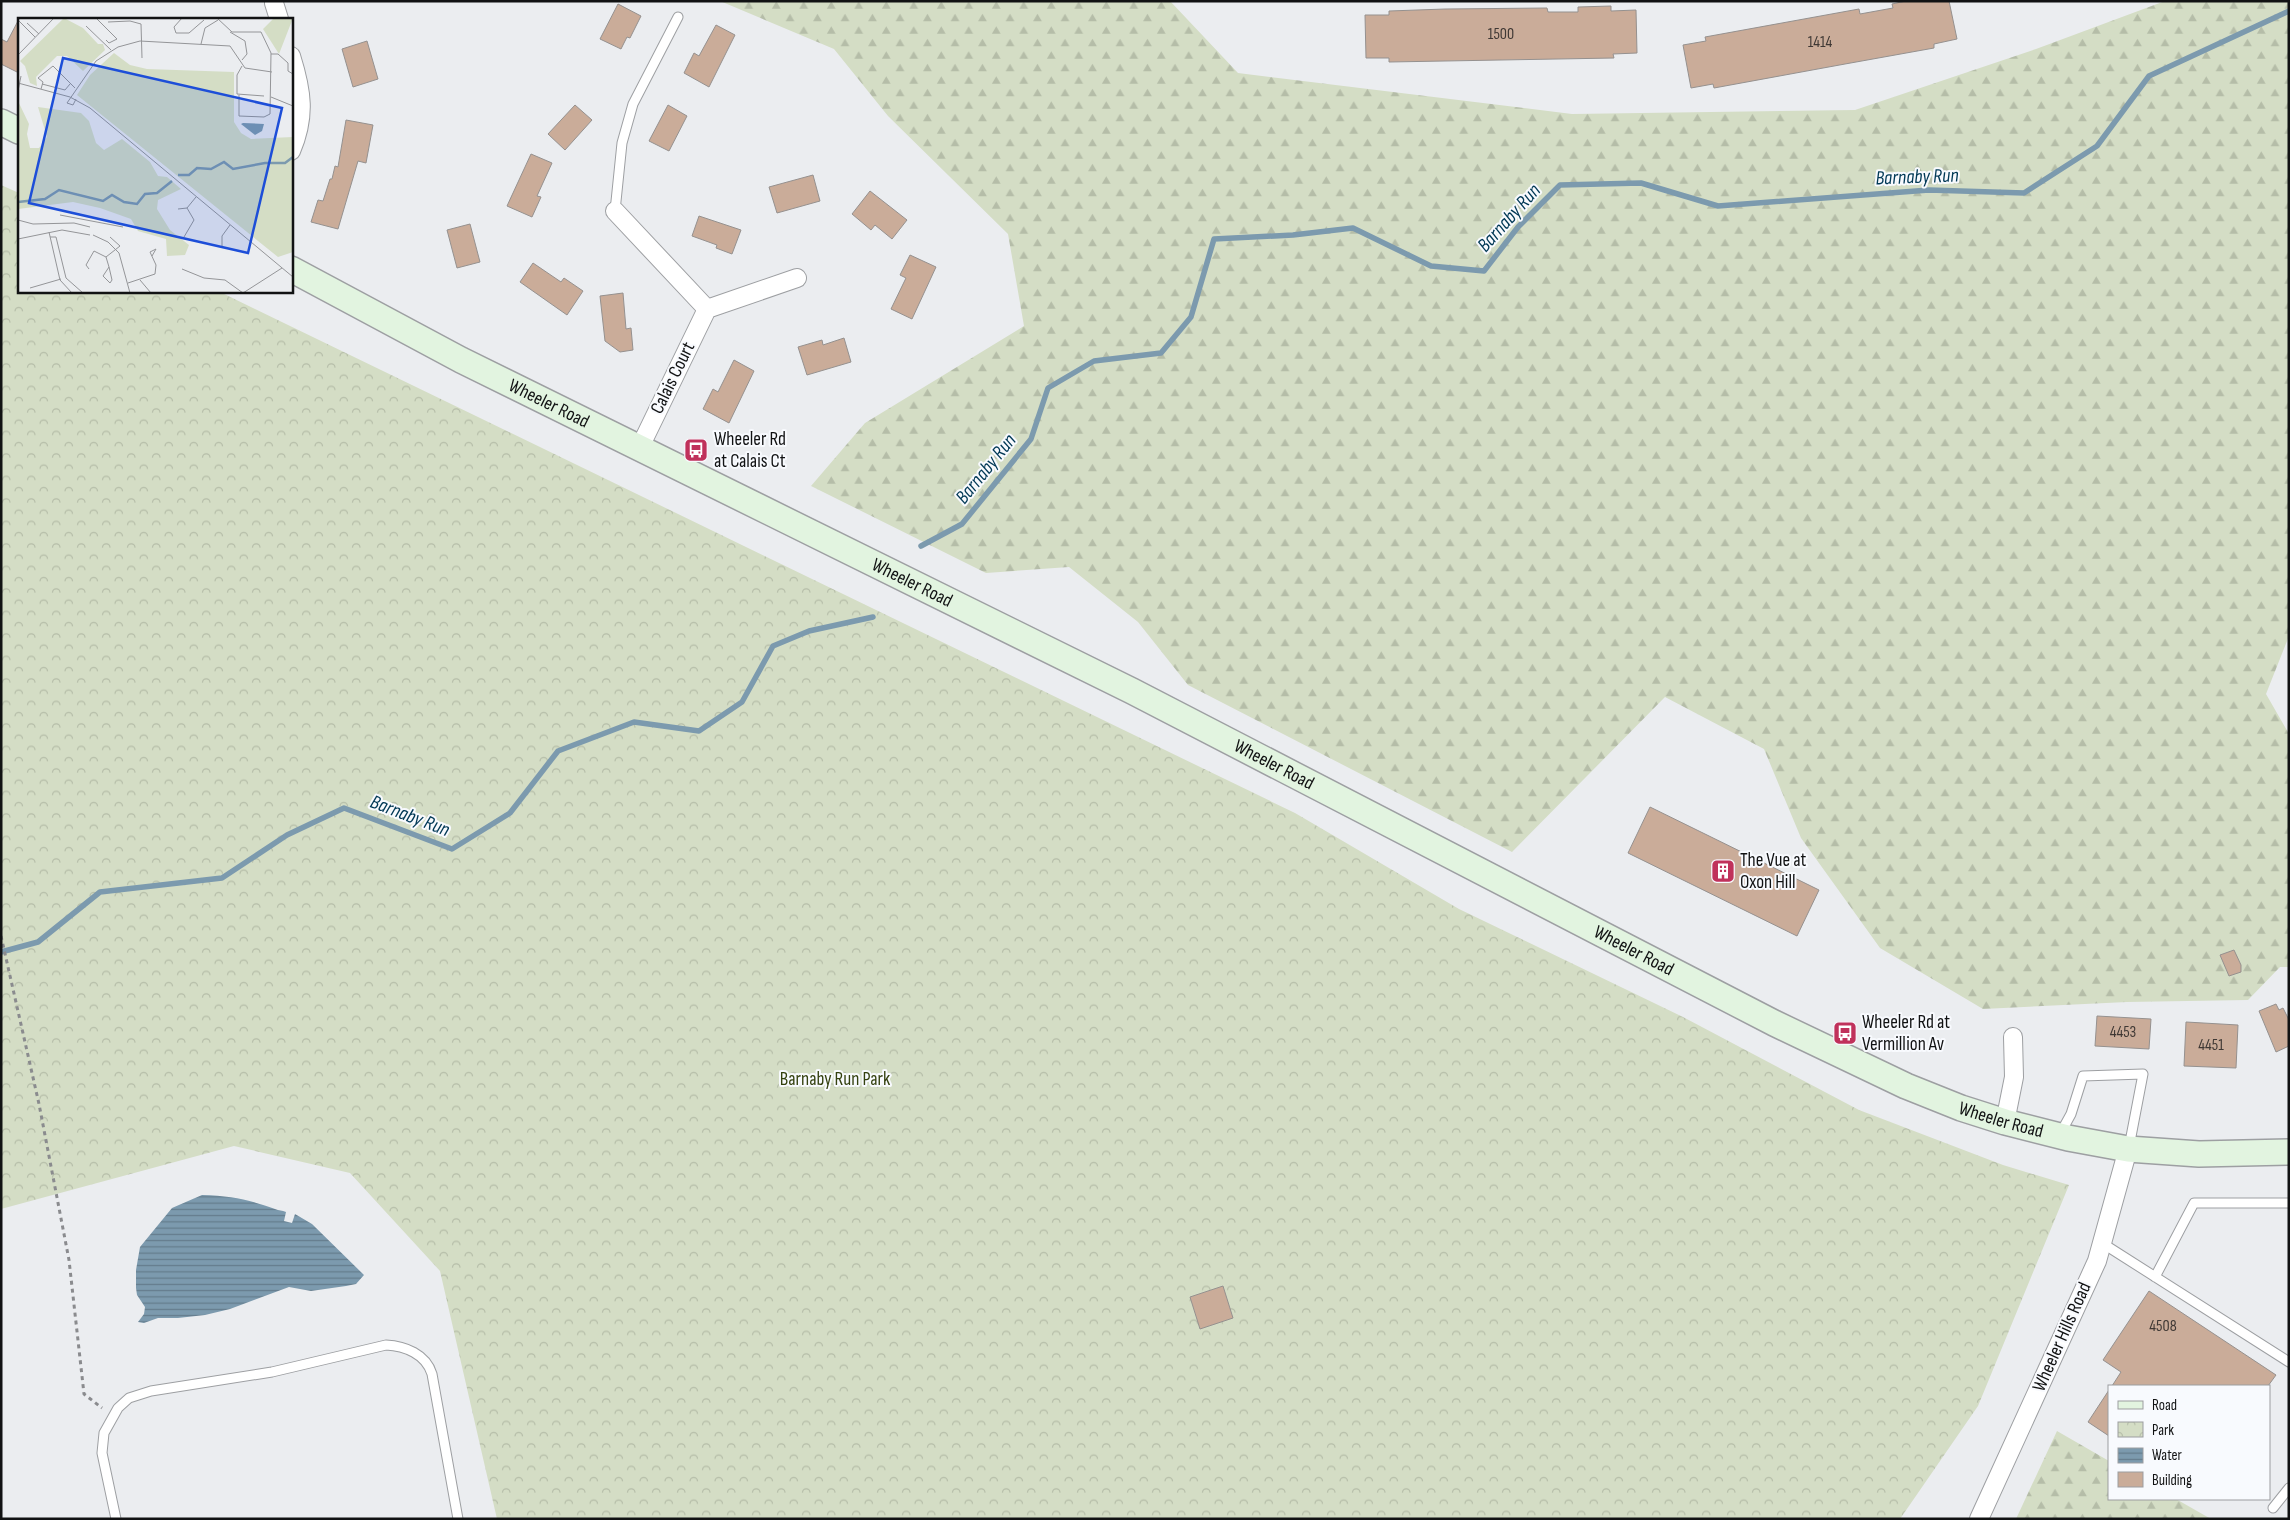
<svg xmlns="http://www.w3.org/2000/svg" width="2290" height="1520" font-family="'Sofia Sans Condensed',sans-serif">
<defs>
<pattern id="forest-firs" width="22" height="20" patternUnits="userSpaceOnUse" patternTransform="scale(1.25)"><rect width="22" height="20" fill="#d4ddc5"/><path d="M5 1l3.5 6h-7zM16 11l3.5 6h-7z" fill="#b5bda8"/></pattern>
<pattern id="park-crowns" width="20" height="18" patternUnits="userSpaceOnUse" patternTransform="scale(1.25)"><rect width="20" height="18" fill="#d4ddc5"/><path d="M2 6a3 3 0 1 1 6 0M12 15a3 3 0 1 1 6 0" fill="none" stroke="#b5bda8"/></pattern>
<pattern id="water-rules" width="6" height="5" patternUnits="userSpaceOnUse" patternTransform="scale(1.25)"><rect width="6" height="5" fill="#7c9aae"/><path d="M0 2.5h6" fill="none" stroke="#647c8c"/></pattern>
</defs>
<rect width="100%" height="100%" fill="#ebedf0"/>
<path fill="url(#forest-firs)" d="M 720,1 L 1170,1 L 1238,73 L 1572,114 L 1855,110 L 2036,49 L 2165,1 L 2289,1 L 2289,636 L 2266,694 L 2289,734 L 2289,967 L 2280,967 L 2248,1000 L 2127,1002 L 1983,1009 L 1880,948 L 1801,838 L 1764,749 L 1665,697 L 1512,852 L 1188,685 L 1138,622 L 1069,567 L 986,573 L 811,486 L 865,423 L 1024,326 L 1008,234 L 888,116 L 834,49 Z
M 2057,1431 L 2109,1461 L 2109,1499 L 2176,1499 L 2211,1519 L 2016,1519 Z"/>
<path fill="url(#park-crowns)" d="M 1,185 L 19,193 L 19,291 L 218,291 L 1295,813 L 1459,909 L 1683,1017 L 1859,1110 L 2003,1165 L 2069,1185 L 1978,1406 L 1900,1519 L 497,1519 L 440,1271 L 350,1173 L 234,1146 L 1,1209 Z"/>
<path fill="url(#water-rules)" d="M 202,1195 C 232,1196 247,1199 275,1209 C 279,1211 282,1210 286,1212 L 284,1221 L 292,1223 L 295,1214 L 312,1224 L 364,1275 L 356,1284 L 346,1286 L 311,1291 L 289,1287 L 230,1309 L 205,1315 L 178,1318 L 158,1318 L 144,1323 L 138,1322 L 144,1314 L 145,1307 L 137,1295 L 136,1288 L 136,1270 L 140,1247 L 172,1208 Z"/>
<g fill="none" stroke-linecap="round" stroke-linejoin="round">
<path stroke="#7c9aae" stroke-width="5.5" d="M 921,546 L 962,524 L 1031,439 L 1048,388 L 1094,361 L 1161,353 L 1191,317 L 1214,239 L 1293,235 L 1353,228 L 1431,266 L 1484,271 L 1518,227 L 1560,185 L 1641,183 L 1718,206 L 1929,190 L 2024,193 L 2097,146 L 2149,76 L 2289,11
M 1,952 L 38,942 L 100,892 L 222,878 L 287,835 L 344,808 L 452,849 L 510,813 L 558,751 L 634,722 L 699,731 L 742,702 L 773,646 L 809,631 L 873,617"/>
</g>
<path fill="#caac99" stroke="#95918f" d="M 1906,1 L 1949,1 L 1957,39 L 1934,44 L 1934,48 L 1845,64 L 1714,88 L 1713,84 L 1691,88 L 1683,45 L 1706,41 L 1705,37 L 1859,9 L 1860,14 L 1893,8 L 1892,4 Z
M 618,4 L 641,16 L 630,38 L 627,37 L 621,49 L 600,39 Z
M 1611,6 L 1611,11 L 1636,10 L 1637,53 L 1613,54 L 1614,58 L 1389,62 L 1389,58 L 1366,58 L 1365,15 L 1389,15 L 1389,11 L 1445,9 L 1547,8 L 1548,12 L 1578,12 L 1578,7 Z
M 19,19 L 19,73 L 1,64 L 1,39 L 7,42 Z
M 716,25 L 735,35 L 709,87 L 684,73 L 694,53 L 699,56 Z
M 367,41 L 378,79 L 353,87 L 342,49 Z
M 575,105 L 592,120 L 565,150 L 548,134 Z
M 668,105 L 687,116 L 669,151 L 649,141 Z
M 346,120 L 373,125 L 366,163 L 358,161 L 338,229 L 311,222 L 318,200 L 323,201 L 330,179 L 332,179 L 335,166 L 338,167 Z
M 531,154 L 552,163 L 537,196 L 541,197 L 532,217 L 507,206 Z
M 813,175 L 820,201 L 777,213 L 769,187 Z
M 870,191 L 907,220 L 892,239 L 875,225 L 871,230 L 852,214 Z
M 699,216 L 741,230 L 732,254 L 716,248 L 717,245 L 692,236 Z
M 470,224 L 480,262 L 457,268 L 447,230 Z
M 910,255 L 936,267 L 912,319 L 891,309 L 906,278 L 900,275 Z
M 533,263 L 561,282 L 564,278 L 583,291 L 567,315 L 520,282 Z
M 623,293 L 626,329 L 631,328 L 633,350 L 620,352 L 605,341 L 600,296 Z
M 844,338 L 851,362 L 807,375 L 798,347 L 822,340 L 823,345 Z
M 734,360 L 754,371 L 729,423 L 703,409 L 713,389 L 718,392 Z
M 1650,807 L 1819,890 L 1797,936 L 1628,853 Z
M 2234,950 L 2241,965 L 2241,972 L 2229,976 L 2220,955 Z
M 2276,1004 L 2279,1010 L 2283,1008 L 2289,1020 L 2289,1046 L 2276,1052 L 2259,1011 Z
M 2097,1016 L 2151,1019 L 2149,1049 L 2095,1046 Z
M 2186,1022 L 2238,1025 L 2236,1068 L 2184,1066 Z
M 1223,1286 L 1233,1318 L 1200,1329 L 1190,1297 Z
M 2149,1291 L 2276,1375 L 2268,1386 L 2112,1386 L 2121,1372 L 2103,1360 Z
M 2109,1390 L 2109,1436 L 2088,1422 Z"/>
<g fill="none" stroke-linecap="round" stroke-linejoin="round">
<g stroke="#9d9fa2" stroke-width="11">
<path id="lane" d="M 615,211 L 622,143 L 633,104 L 678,17
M 2060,1134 L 2071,1114 L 2083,1076 L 2143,1074 L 2129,1147
M 2102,1243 L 2289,1362
M 2155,1277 L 2194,1203 L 2289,1203
M 2273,1508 L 2289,1488
M 116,1519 L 102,1453 L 104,1433 L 118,1408 L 129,1398 L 151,1391 L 272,1372 L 386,1345 C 405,1346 426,1354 432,1374 L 458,1519"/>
</g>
<g stroke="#9d9fa2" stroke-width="20">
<path id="street" d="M 274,3 L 279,19
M 291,56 C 302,91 306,116 291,151
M 615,211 L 707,309
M 640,447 L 707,309 L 797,278
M 2005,1122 L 2014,1077 L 2013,1037
M 1979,1519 L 2097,1261 L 2128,1149"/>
</g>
<g stroke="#9d9fa2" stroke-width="28">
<g id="secondary">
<path d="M 1,122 L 19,131"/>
<path id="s1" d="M 291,269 L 461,360 L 1132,691 L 1774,1023 L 1906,1086 L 1961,1108 L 2005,1122 L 2068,1138 L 2128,1149 L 2199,1154 L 2289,1152"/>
</g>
</g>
<path stroke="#8a8b8e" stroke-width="3" stroke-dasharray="4 4" stroke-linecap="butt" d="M 1,936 L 39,1104 L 69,1260 L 84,1394 L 102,1408"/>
<use href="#lane" stroke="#fff" stroke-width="9"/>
<use href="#street" stroke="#fff" stroke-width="18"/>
<use href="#secondary" stroke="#e2f4e0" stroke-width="25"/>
</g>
<defs>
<g id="bus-square" transform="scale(1.25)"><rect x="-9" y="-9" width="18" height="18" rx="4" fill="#c0315b" stroke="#f8fafe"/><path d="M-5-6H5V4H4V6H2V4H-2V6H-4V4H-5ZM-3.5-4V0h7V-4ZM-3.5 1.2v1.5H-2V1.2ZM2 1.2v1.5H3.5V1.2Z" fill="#fff"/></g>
<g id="building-square" transform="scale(1.25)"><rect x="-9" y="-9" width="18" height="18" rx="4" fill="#c0315b" stroke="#f8fafe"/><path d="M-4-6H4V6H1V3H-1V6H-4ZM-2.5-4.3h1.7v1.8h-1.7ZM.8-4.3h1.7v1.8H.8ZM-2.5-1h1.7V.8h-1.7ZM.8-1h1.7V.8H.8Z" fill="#fff"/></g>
</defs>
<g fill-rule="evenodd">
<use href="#bus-square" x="696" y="450"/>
<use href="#building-square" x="1723" y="871"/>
<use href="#bus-square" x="1845" y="1033"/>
</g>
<g text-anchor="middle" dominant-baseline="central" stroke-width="4" stroke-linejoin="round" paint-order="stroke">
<g font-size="16" fill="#3f3834">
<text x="1501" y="34">1500</text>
<text x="1820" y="42">1414</text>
<text x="2123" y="1032">4453</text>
<text x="2211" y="1045">4451</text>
<text x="2163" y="1326">4508</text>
</g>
<g font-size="19" fill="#111213" stroke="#f8fafe">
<text transform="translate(673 378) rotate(-64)">Calais Court</text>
<text stroke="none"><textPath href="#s1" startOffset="291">Wheeler Road</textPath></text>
<text stroke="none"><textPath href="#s1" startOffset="696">Wheeler Road</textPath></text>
<text stroke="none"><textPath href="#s1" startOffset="1101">Wheeler Road</textPath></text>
<text stroke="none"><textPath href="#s1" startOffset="1506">Wheeler Road</textPath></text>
<text stroke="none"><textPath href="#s1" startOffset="1911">Wheeler Road</textPath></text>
<text transform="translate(2062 1337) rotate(-66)">Wheeler Hills Road</text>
</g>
<g font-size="19" fill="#111213" stroke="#f8fafe" text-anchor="start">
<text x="714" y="439">Wheeler Rd<tspan x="714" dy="22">at Calais Ct</tspan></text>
<text x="1740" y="860">The Vue at<tspan x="1740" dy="22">Oxon Hill</tspan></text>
<text x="1862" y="1022">Wheeler Rd at<tspan x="1862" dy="22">Vermillion Av</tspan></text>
</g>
<g font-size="19" fill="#34410f" stroke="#f8fafe">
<text x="835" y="1079">Barnaby Run Park</text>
</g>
<g font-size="20" font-style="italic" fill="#003855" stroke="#f8fafe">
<text transform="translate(1917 177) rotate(-2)">Barnaby Run</text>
<text transform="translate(1509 218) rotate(-48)">Barnaby Run</text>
<text transform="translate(986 469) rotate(-51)">Barnaby Run</text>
<text transform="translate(410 816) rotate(21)">Barnaby Run</text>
</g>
</g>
<g transform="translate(18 18)">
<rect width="275" height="275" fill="#ebedf0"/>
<path d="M 46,0 L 65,10 L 80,26 L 85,26 L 87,32 L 65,53 L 49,38 L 39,38 L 18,59 L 19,68 L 12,65 L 7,48 L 2,43 ZM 256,0 L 275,0 L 261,36 L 245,11 ZM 0,83 L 11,106 L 9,116 L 12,130 L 21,130 L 29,119 L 20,89 L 63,95 L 71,103 L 78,125 L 86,132 L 104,121 L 132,144 L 140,158 L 149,159 L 163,171 L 140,182 L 139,191 L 152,212 L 171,227 L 167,237 L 149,238 L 148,221 L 120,213 L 113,201 L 82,190 L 55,184 L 0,191 Z" fill="#d4ddc5"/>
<path d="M 96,35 L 112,47 L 129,51 L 216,54 L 216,104 L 223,115 L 233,121 L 275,119 L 275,234 L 260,239 L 59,77 L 72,57 Z" fill="#d4ddc5"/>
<path d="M 223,106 L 225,105 L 246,106 L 244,113 L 237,117 Z" fill="#7c9aae"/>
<path fill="none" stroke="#7c9aae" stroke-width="2.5" d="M 160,157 L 171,157 L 179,150 L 193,151 L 206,144 L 215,151 L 247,145 L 267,145 L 275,139M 0,184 L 27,181 L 41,172 L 85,183 L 94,177 L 106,184 L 119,186 L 127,176 L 139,175 L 154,163"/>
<path fill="none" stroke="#949598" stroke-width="1" d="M 78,0 L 99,21 L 91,25 L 88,22M 164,0 L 156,9 L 158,15 L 171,15 L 186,2M 199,0 L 214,14 L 243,14 L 253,35 L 252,96 L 246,99 L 221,98 L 221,77M 0,2 L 17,19M 90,4 L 112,3 L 123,6 L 124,40M 9,5 L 21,16M 68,8 L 93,32M 212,14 L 227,23 L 229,36 L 224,42M 183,26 L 187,10 L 200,2M 253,36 L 260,36 L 270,45 L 270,53 L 275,56M 0,37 L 36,0M 224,48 L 219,57 L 219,76 L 246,78M 0,65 L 52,79 L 72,90 L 275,259M 24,66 L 47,72 L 52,66M 23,71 L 25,64 L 20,60 L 35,48 L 57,70M 0,73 L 3,58M 253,79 L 275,88M 58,81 L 55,87 L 49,85 L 78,43 L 100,29 L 122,23 L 212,28 L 227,50 L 254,54M 160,191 L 169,190 L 178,179M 42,197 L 105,209M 0,202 L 15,206 L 56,205 L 72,209M 31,214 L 42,262 L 54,275M 75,217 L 90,224 L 101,235 L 112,275M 32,219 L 38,219 L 48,260 L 65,275M 166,219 L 176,202 L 169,190M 0,221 L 44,212 L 72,217M 204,229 L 204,218 L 212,207M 88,239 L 102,228 L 92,219M 91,249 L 94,262 L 92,265 L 85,258 ZM 71,251 L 68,247 L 76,233 L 88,239 L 91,249M 164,251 L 186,260 L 207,262 L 225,275M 122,262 L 133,275M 110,265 L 137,256 L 138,247 L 132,234 L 138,231 L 134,238M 12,270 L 43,261M 225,275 L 264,250"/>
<path fill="#1d4ed8" fill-opacity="0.15" stroke="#1d4ed8" stroke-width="2.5" d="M 45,40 L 264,90 L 230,235 L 11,185 Z"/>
<rect width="275" height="275" fill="none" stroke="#111213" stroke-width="2.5"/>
</g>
<rect width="2290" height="1520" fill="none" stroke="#111213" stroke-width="5"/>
<rect x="2108" y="1385" width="162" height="115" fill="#f8fafe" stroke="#9c9da0"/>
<rect x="2118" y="1401" width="25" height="8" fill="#e2f4e0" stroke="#9c9da0"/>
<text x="2152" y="1410" font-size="15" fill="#111213">Road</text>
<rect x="2118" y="1422" width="25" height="15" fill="url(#park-crowns)" stroke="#9c9da0"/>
<text x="2152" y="1435" font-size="15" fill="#111213">Park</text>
<rect x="2118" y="1448" width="25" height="15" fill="url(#water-rules)" stroke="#9c9da0"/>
<text x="2152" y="1460" font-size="15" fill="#111213">Water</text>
<rect x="2118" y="1472" width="25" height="15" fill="#caac99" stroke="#9c9da0"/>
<text x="2152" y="1485" font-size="15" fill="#111213">Building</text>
</svg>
